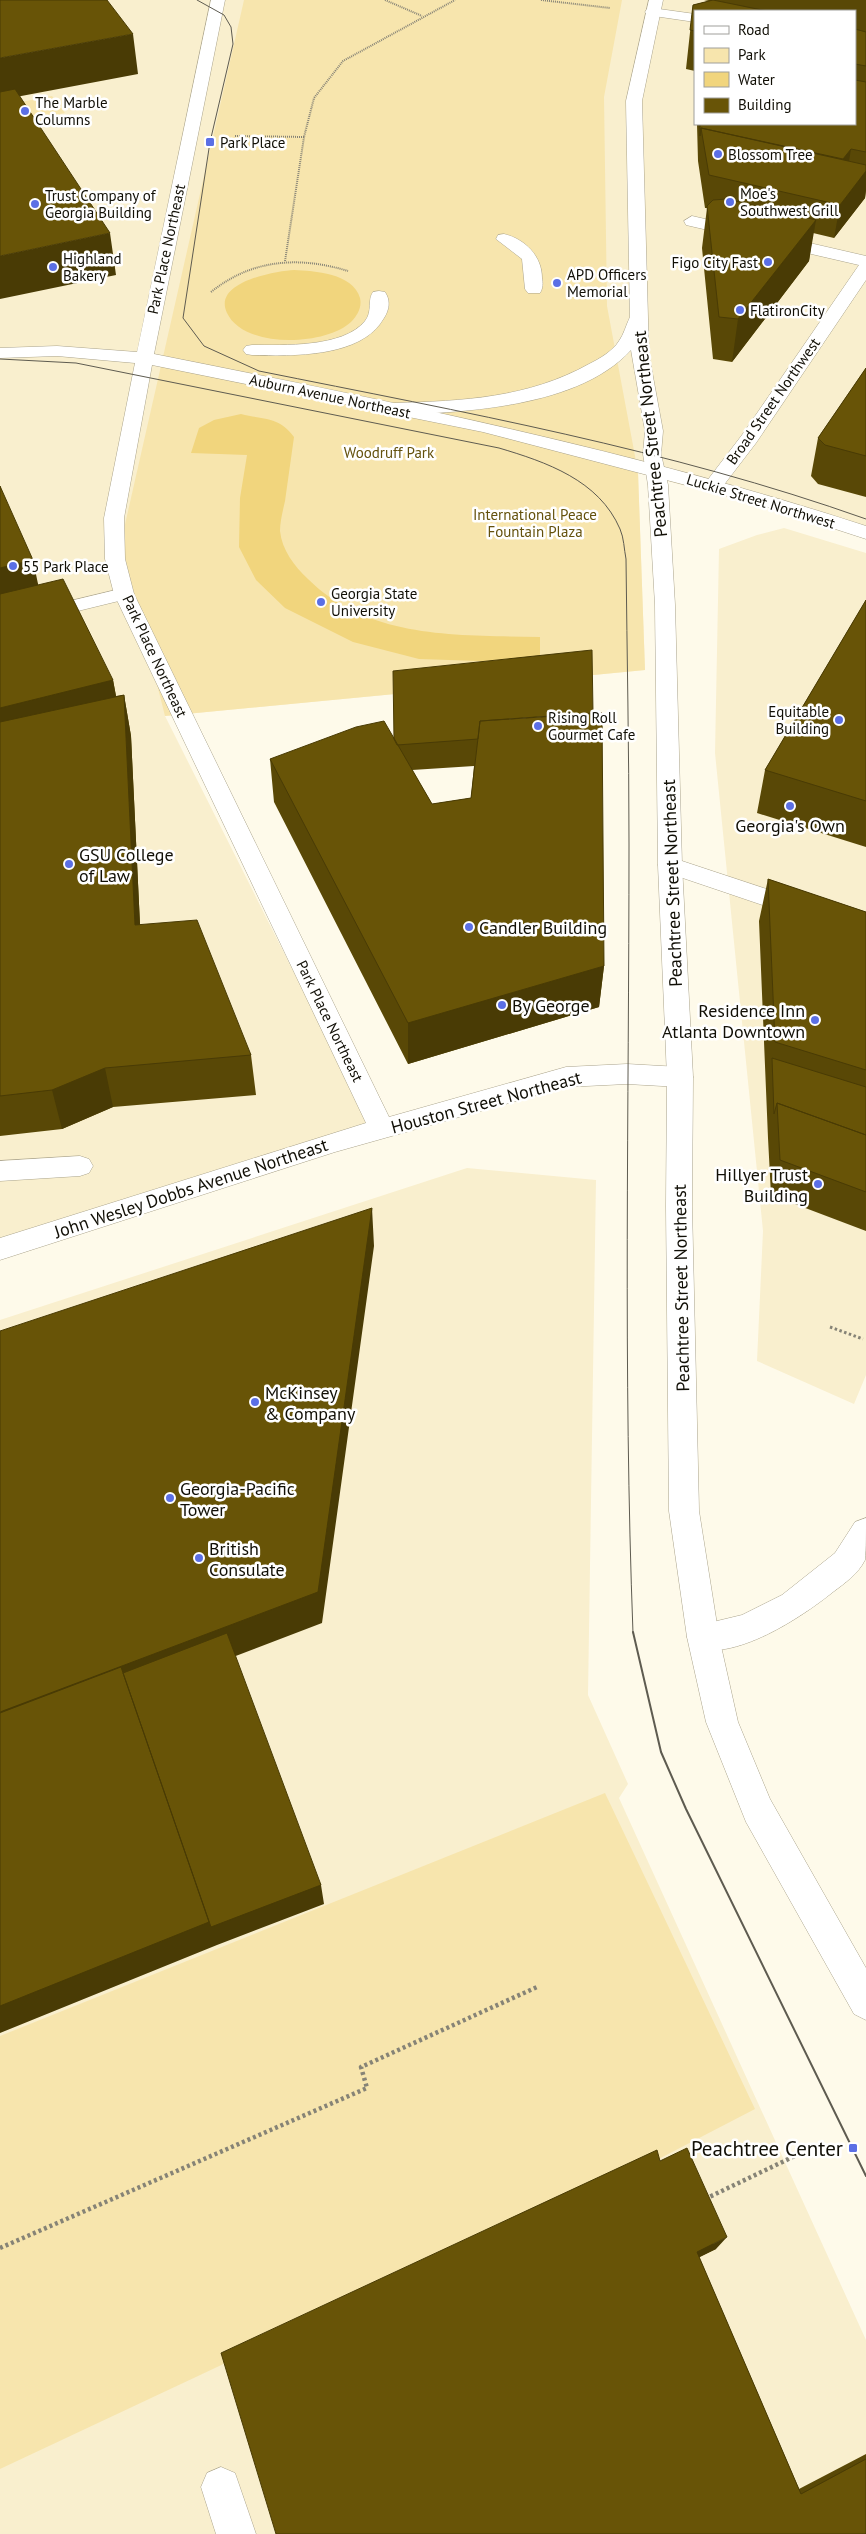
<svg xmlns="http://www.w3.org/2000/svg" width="866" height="2534" font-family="'PT Sans',sans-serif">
<rect width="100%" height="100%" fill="#fefaea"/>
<path fill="#f9efce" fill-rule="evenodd" d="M 0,0 L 866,0 L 866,535 L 638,473 L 645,670 L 165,716 L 371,1126 L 0,1247 ZM 695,11 L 855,11 L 855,124 L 695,124 Z
M 784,528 L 866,553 L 866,1375 L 854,1404 L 757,1361 L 763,1231 L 715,753 L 719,549 L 757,535 Z
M 467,1168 L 596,1180 L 588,1695 L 628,1784 L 619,1798 L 866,2340 L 866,2534 L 0,2534 L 0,1320 Z"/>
<path fill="#f7e5ad" d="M 244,0 L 622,0 L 604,97 L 607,306 L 638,472 L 645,670 L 165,716 L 121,542 Z
M 52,96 L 65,113 L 0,126 L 0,106 Z
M 605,1793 L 755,2109 L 649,2164 L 0,2469 L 0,2036 Z"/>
<path fill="#f1d57d" d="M 294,270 C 314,271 353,273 360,298 C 362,307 358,315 351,322 C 325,346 244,349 227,313 C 212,282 276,271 294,270 Z
M 241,414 C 264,420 279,416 294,437 C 291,458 288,480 285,501 C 283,510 280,522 280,531 C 282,550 294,566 308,579 C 369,640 460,635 540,637 L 540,663 L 419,659 L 353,642 L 285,608 L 256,580 L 239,547 L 240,498 L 247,455 L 191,453 L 199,428 L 214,420 Z"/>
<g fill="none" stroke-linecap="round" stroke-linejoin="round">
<g stroke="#aba48c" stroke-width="1">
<path id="service" d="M 221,2467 L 235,2473 L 256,2534 L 216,2534 L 201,2487 L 207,2473 Z"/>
</g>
<g stroke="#aba48c" stroke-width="1">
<path id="pedestrian" d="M 692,216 L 866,256 L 866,280 L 756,443 L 720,490 L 706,490 L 703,486 L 742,435 L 859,265 L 686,225 L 684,221 Z
M 504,234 C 525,239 542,256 542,278 C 543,283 543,288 540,293 L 528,293 L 525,289 L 522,259 L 496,239 L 498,235 Z
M 379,291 L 385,292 C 391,301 389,310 384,318 C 362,358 292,356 252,355 L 246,354 L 243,350 L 246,346 L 252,345 C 283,345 343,348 365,321 C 373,311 367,300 373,292 Z
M 80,1156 L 89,1159 L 93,1166 L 89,1173 L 80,1176 L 0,1181 L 0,1161 Z"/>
</g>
<g stroke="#aba48c" stroke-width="1">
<path id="minor" d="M 652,8 L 695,14 L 695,22 L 647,15 L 645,12 L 647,9 Z
M 124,588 L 131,590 L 134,594 L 131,598 L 0,630 L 0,618 Z
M 670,857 L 866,922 L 866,940 L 662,871 L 658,865 L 662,859 Z"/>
</g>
<g stroke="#aba48c" stroke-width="1">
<path id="tertiary" d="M 211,0 L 225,0 L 154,354 C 394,402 633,450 866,526 L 866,539 L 762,505 L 483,432 L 152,365 L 124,518 L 125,559 L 134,594 L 389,1117 L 566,1067 L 627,1064 L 680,1067 L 689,1070 L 693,1077 L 689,1084 L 680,1087 L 627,1084 L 566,1087 L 335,1152 L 0,1260 L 0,1238 L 366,1123 L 114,594 L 105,559 L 104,518 L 135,363 L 57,356 L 0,358 L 0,348 L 57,346 L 137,352 Z
M 866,1518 C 866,1530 866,1550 865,1560 C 858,1574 845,1583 833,1592 C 802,1617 733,1663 692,1647 L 687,1637 L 692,1627 L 742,1615 L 782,1595 L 835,1553 L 855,1522 Z"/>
</g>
<g stroke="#aba48c" stroke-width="1">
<path id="secondary" d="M 649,0 L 663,0 L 642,101 L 649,355 L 663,431 L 661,454 L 668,485 L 675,605 L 682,865 L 693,1077 L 692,1206 L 699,1511 L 719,1637 L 738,1722 L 770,1799 L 866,1968 L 866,2020 L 854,2014 L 746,1822 L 706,1722 L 687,1637 L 669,1511 L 666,1206 L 667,1077 L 658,865 L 655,605 L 648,485 L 643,454 L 645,431 L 631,350 C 579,407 467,412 395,415 L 388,413 L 386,409 L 388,405 L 395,403 C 463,401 528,398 589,364 C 599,359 613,351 619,341 C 624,334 626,325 630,317 L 626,101 Z"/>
</g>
<path stroke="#868376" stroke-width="2" stroke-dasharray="1 1" stroke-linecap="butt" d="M 385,0 L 422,16
M 541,0 L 610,8
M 235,136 L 304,137
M 285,261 L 304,137 L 314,98 L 343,61 L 455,0
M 211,292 C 252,259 299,256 348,271"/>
<path stroke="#868376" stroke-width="3" stroke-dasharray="2.5 2.5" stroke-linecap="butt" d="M 830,1327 L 863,1339"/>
<path stroke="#868376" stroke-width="4.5" stroke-dasharray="3 3" stroke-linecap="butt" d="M 705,2199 L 799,2154
M 0,2248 L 367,2088 L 361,2067 L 537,1987"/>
<use href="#service" fill="#fff" fill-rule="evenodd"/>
<use href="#pedestrian" fill="#fff" fill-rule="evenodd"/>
<use href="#minor" fill="#fff" fill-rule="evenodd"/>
<use href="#tertiary" fill="#fff" fill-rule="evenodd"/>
<use href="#secondary" fill="#fff" fill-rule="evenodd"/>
<path stroke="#5e5b50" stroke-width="1" d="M 197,0 L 224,15 L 231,27 L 233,44 L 210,142 L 183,318 L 204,346 L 259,371 C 463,412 669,449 866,519
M 0,359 L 76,363 L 499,448 C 546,462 599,480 620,529 C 624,538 624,549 626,559 C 627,654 629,750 629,845 C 629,1108 623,1371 633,1633"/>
<path stroke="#5e5b50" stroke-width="2" d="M 633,1632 L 661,1752 L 686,1809 L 866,2176"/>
</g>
<path fill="#594806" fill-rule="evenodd" d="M 704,0 L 866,0 L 866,190 L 865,198 L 834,238 L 813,233 L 809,261 L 732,362 L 713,359 L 702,248 L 707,208 L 705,208 L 698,161 L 697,124 L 855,124 L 855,11 L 695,11 L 695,71 L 686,69 L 693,5 L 709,1 Z
M 866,368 L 866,497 L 818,484 L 811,476 L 818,438 Z
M 0,486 L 38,585 L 113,680 L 116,696 L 124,695 L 131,736 L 140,925 L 251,1055 L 256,1095 L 113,1107 L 62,1129 L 0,1136 Z
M 866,600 L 866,847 L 757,813 L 765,770 Z
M 593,713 L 604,966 L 599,1007 L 408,1064 L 274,802 L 270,759 L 394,739 ZM 474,766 L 471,798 L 432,804 L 412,770 Z
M 768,879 L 866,912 L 866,1231 L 771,1195 L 768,1138 L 759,921 Z
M 660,2161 L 716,2249 L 699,2257 L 799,2489 L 866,2454 L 866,2534 L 276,2534 Z"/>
<path fill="#493b05" d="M 133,34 L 138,74 L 0,100 L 0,58 Z
M 851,149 L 847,174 L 838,166 Z
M 866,171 L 866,190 L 865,198 L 834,238 L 840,205 Z
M 816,220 L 809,261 L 732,362 L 738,319 Z
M 110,233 L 116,275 L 0,299 L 0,256 Z
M 33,560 L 42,603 L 0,613 L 0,568 Z
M 113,680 L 120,718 L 0,749 L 0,708 Z
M 124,695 L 131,736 L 142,966 L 135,925 Z
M 604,966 L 599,1007 L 408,1064 L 408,1023 Z
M 105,1068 L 113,1107 L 62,1129 L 52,1090 Z
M 372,1208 L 374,1246 L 322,1623 L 131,1696 L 321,1885 L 324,1904 L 217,1945 L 0,2033 L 0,1712 Z
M 727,2237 L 716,2249 L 688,2263 L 697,2252 Z"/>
<path fill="#685407" stroke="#493b05" d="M 0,0 L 107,0 L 133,34 L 0,58 Z
M 713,0 L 767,11 L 695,11 L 695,31 L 690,30 L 693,5 Z
M 855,29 L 866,32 L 866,66 L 855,64 Z
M 855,80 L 866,82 L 866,152 L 851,149 L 843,159 L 701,128 L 700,136 L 700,124 L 855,124 Z
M 15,89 L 110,233 L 0,256 L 0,92 Z
M 701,128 L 866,165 L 866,171 L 840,205 L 709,175 Z
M 727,199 L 816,220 L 738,319 L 719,317 L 707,206 L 713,200 Z
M 866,368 L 866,456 L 825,445 L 818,438 Z
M 0,486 L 33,560 L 0,568 Z
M 63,579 L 113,680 L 0,708 L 0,594 Z
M 866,600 L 866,801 L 765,770 Z
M 592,650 L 593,713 L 480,721 L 478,739 L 397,745 L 394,739 L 393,671 Z
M 124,695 L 135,925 L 197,920 L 251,1055 L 105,1068 L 52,1090 L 0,1096 L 0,722 Z
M 602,713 L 604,966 L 408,1023 L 270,759 L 356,727 L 384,721 L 432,804 L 471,798 L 480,721 Z
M 768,879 L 866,912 L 866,1070 L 775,1042 Z
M 772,1058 L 866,1087 L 866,1135 L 777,1103 L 774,1114 Z
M 777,1103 L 866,1135 L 866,1192 L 780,1160 Z
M 372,1208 L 318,1592 L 0,1712 L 0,1331 Z
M 227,1633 L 321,1885 L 211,1927 L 123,1673 Z
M 121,1667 L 209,1922 L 0,2006 L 0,1713 Z
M 687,2148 L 727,2237 L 697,2252 L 801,2494 L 866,2459 L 866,2534 L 276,2534 L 221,2353 L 657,2150 L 660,2161 Z"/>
<g fill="#5b6fe5" stroke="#fff" stroke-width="2">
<circle cx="25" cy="111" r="5"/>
<rect x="205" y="137" width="10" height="10" rx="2.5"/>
<circle cx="718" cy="154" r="5"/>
<circle cx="730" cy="202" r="5"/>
<circle cx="35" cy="204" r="5"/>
<circle cx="768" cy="262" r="5"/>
<circle cx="53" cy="267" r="5"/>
<circle cx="557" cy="283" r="5"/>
<circle cx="740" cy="310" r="5"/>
<circle cx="13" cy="566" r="5"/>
<circle cx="321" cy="602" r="5"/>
<circle cx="839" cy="720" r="5"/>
<circle cx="538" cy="726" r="5"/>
<circle cx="790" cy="806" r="5"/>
<circle cx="69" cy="864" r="5"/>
<circle cx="469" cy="927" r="5"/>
<circle cx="502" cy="1005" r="5"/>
<circle cx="815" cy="1020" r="5"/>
<circle cx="818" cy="1184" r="5"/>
<circle cx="255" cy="1402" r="5"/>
<circle cx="170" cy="1498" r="5"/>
<circle cx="199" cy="1558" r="5"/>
<rect x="848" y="2143" width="10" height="10" rx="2.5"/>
</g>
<g text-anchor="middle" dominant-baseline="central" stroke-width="5" stroke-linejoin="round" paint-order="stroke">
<g font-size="15" fill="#110f06" stroke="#fff" text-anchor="start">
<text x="35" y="102">The Marble<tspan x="35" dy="17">Columns</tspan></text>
<text x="220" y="142">Park Place</text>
<text x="728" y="154">Blossom Tree</text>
<text x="740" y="193">Moe's<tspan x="740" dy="17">Southwest Grill</tspan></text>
<text x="45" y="195">Trust Company of<tspan x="45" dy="17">Georgia Building</tspan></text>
<text x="63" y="258">Highland<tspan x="63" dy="17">Bakery</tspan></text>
<text x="758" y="262" text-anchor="end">Figo City Fast</text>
<text x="567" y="274">APD Officers<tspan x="567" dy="17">Memorial</tspan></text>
<text x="750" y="310">FlatironCity</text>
<text x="23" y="566">55 Park Place</text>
<text x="331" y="593">Georgia State<tspan x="331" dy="17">University</tspan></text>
<text x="829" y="711" text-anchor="end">Equitable<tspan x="829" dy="17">Building</tspan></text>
<text x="548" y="717">Rising Roll<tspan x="548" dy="17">Gourmet Cafe</tspan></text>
</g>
<g font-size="15" fill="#110f06" stroke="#fff">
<text transform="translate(166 249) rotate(-78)">Park Place Northeast</text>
<text transform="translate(330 396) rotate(12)">Auburn Avenue Northeast</text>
<text transform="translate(773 401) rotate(-55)">Broad Street Northwest</text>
<text transform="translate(761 501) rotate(17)">Luckie Street Northwest</text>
<text transform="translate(155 656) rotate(65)">Park Place Northeast</text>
<text transform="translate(330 1021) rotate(64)">Park Place Northeast</text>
</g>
<g font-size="15" fill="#64510c" stroke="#fff">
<text x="389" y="452">Woodruff Park</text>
<text x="535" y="514">International Peace<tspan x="535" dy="17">Fountain Plaza</tspan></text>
</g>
<g font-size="18" fill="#110f06" stroke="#fff">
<text transform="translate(650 434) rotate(-96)">Peachtree Street Northeast</text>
<text transform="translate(672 883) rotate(-92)">Peachtree Street Northeast</text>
<text transform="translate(486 1102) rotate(-15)">Houston Street Northeast</text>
<text transform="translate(191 1188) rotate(-18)">John Wesley Dobbs Avenue Northeast</text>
<text transform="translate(681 1288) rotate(-91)">Peachtree Street Northeast</text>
</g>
<g font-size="18" fill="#110f06" stroke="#fff" text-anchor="start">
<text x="790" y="825" text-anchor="middle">Georgia's Own</text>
<text x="79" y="854">GSU College<tspan x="79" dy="21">of Law</tspan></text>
<text x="479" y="927">Candler Building</text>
<text x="512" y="1005">By George</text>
<text x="805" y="1010" text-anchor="end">Residence Inn<tspan x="805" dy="21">Atlanta Downtown</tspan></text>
<text x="808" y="1174" text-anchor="end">Hillyer Trust<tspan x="808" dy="21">Building</tspan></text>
<text x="265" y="1392">McKinsey<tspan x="265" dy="21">&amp; Company</tspan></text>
<text x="180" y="1488">Georgia-Pacific<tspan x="180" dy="21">Tower</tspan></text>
<text x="209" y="1548">British<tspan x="209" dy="21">Consulate</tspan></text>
</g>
<g font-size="21" fill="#110f06" stroke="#fff" text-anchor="end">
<text x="843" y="2148">Peachtree Center</text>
</g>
</g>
<rect x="694" y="10" width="162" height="115" fill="#ffffff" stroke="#a09f9b"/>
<rect x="704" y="26" width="25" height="8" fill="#ffffff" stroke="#a09f9b"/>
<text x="738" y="35" font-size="15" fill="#110f06">Road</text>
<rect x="704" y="48" width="25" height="15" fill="#f7e5ad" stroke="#a09f9b"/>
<text x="738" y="60" font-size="15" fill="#110f06">Park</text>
<rect x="704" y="72" width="25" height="15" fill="#f1d57d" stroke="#a09f9b"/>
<text x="738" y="85" font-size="15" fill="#110f06">Water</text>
<rect x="704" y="98" width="25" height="15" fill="#685407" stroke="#a09f9b"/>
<text x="738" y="110" font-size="15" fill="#110f06">Building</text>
</svg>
